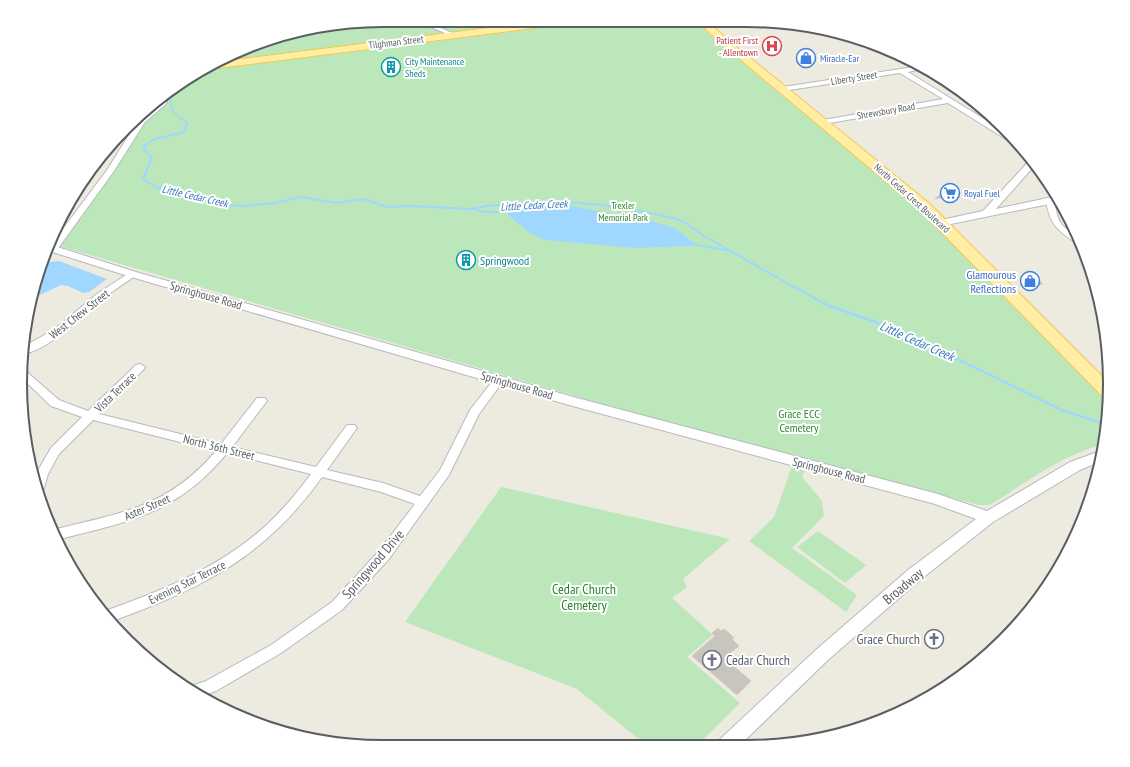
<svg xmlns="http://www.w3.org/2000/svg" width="1130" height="767" font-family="'PT Sans Narrow',sans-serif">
<rect width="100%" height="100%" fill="#edeae0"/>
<path fill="#bce7bb" d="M 383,20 L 504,20 L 508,26 L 224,62 L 289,32 Z
M 589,20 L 694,20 L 720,44 L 909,200 L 1108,402 L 1104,448 L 1101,449 L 1097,446 C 1058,458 1025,483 990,505 L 979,505 L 651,418 L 62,247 L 61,245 L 114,171 L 148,119 L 166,104 L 166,95 L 182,81 L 209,69 Z
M 792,466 L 806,468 L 802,477 L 822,501 L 824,516 L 792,548 L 857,595 L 846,612 L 749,541 L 774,517 Z
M 501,487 L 730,539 L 683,579 L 687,587 L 672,598 L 713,635 L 687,657 L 740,703 L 696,747 L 648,747 L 577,689 L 405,622 Z
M 818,531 L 866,565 L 845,583 L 797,547 Z"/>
<path fill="#9fd7ff" d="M 540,204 L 566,205 L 651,221 L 675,228 L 694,243 L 693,246 L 685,246 L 635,248 L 545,240 L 533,235 L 508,215 L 511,208 Z
M 59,261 L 107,279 L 89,292 L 83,293 L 68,286 L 61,285 L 33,298 L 43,263 Z"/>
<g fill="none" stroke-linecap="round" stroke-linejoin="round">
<path stroke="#9fd7ff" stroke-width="1.5" d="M 169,93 L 173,111 L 188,125"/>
<path stroke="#9fd7ff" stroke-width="2" d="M 187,124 L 184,132 L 155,139 L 145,145 L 144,149 L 152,158 L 143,179 L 158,188 L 174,191 L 194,199 L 224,205 L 244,206 L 274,203 L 301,197 L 336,203 L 364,199 L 387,207 L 412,206 L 470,209 L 486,206 L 554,201 L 602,205 L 656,214 L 683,221 L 704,236 L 794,287
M 473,209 L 485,212 L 511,212
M 692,244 L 730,251"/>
<path stroke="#9fd7ff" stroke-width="2.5" d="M 793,286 L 827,305 L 898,330 L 1064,411 L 1106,424"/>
</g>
<path fill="#c8c5be" stroke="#d2ccbf" d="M 945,189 L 960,194 L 951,203 L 944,197 L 935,199 Z
M 462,256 L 473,257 L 470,264 L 458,263 Z
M 1035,276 L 1043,284 L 1029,286 L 1021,278 Z
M 718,628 L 721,631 L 724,629 L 729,633 L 734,638 L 732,639 L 739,646 L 724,658 L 751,681 L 737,695 L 692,656 L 715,636 L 712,633 Z"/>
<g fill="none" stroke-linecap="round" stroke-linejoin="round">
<g stroke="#b6b9be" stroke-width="2">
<path id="minor" d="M 414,20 L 422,20 L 457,35 L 452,36 Z
M 920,66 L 927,68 L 908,72 L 1010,135 L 1017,143 L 1012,143 L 948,103 L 823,124 L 819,122 L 823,120 L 943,99 L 900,73 L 783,91 L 780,89 L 783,87 Z
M 165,96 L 167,102 L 166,104 L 145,122 L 114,171 L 56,251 L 50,251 L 48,249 L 107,170 L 139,119 L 155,106 Z
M 1050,198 L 1054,201 C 1056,209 1057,218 1062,225 C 1071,234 1076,232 1082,244 L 1078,244 C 1058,231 1050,225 1046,201 Z
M 132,271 L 135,272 L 137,274 L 135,276 C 124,284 112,291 102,299 C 80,317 52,348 24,354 L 23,347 L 55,329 L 97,294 Z
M 140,364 L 145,367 L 144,369 L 99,414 L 221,444 L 257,398 L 265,398 L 267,401 L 232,447 L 316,467 L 347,425 L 355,425 L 357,428 L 327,470 L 383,483 L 420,496 L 440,470 L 470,410 L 495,378 L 503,378 L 504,380 L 479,414 L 449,475 L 389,559 L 342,610 L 281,653 L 216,691 L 201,696 L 187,689 L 188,687 L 206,681 L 271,645 L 332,602 L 379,551 L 415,504 L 381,492 L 322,477 C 266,556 202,589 112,621 L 105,611 C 158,592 211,571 255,535 C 276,518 294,497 311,474 L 227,453 C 177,514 128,522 56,540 L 53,530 C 122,512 166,509 216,451 L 93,420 L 59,454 L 48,474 L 44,488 L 40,492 L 35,478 L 36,474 L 51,448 L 82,417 L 51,406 L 25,381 L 24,372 L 28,373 L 59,400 L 88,411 L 136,365 Z"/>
</g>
<g stroke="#b6b9be" stroke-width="2">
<path id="tertiary" d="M 1030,160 L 1035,165 L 996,209 L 1057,196 L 1059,202 L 941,226 L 936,223 L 941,220 L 983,211 Z
M 48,244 L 136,272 L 577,398 L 938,494 L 987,511 L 1070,462 L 1103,450 L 1101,461 L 1080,470 L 993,522 L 920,580 L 829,659 L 738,747 L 716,747 L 718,741 L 817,649 L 908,570 L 976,519 L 935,504 L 569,405 L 128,276 L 46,250 Z"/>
</g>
<g stroke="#fac64d" stroke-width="2">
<path id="primary" d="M 551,20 L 578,20 L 573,23 L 218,68 L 214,67 L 227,61 Z
M 696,20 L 706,20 L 728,40 L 930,204 L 1110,384 L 1109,398 L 1103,397 L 920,210 L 722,44 Z"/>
</g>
<use href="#minor" fill="#fff" fill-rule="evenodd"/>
<use href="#tertiary" fill="#fff" fill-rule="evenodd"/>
<use href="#primary" fill="#ffeea4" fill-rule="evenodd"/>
</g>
<defs>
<g id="hospital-ring" transform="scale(1)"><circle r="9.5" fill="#fff" stroke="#e0444e" stroke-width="1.5"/><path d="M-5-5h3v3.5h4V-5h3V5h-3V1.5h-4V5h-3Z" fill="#e0444e"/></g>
<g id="shop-ring" transform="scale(1)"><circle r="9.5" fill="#fff" stroke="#3f7fe0" stroke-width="1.5"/><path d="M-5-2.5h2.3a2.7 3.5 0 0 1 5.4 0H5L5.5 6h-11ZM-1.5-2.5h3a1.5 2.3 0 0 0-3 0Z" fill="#3f7fe0"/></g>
<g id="building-ring" transform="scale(1)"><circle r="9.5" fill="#fff" stroke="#0f9aa8" stroke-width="1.5"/><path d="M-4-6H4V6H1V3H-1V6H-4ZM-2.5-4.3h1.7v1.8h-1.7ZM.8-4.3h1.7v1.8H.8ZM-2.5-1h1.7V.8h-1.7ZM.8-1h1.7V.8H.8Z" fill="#0f9aa8"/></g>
<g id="supermarket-ring" transform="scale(1)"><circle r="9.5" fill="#fff" stroke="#3f7fe0" stroke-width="1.5"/><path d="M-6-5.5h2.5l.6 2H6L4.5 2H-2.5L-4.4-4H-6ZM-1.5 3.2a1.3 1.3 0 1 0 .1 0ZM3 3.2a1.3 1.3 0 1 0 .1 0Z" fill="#3f7fe0"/></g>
<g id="church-ring" transform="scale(1)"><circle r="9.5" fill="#fff" stroke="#6b7280" stroke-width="1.5"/><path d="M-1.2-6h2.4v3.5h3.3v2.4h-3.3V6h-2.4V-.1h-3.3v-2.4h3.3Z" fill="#6b7280"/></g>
</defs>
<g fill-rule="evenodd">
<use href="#hospital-ring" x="772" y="46"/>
<use href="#shop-ring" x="806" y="58"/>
<use href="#building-ring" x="391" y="67"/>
<use href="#supermarket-ring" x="950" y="193"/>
<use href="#building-ring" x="466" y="260"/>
<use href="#shop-ring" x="1030" y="281"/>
<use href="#church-ring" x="934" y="639"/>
<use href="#church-ring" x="712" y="660"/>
</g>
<g text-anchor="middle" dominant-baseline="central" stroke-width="4" stroke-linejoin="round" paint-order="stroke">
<g font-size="10" fill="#be3a42" stroke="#fff" text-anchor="end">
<text x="758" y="40">Patient First<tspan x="758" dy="12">- Allentown</tspan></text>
</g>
<g font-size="10" fill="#595e63" stroke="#fff">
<text transform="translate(396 42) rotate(-7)">Tilghman Street</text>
<text transform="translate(854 78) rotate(-9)">Liberty Street</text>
<text transform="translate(886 111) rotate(-10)">Shrewsbury Road</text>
<text transform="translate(912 198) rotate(42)">North Cedar Crest Boulevard</text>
</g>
<g font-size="10" fill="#366cbe" stroke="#fff" text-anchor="start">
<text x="820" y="58">Miracle-Ear</text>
<text x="964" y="193">Royal Fuel</text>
</g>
<g font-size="10" fill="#0d838f" stroke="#fff" text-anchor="start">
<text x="405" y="61">City Maintenance<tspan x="405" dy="12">Sheds</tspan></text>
</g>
<g font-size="10" fill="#2e8431" stroke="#fff">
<text x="623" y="205">Trexler<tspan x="623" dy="12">Memorial Park</tspan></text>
</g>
<g font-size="11" font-style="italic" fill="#3778b7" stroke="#fff">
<text transform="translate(195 196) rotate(13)">Little Cedar Creek</text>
<text transform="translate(534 205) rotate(-3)">Little Cedar Creek</text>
</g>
<g font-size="12" fill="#0d838f" stroke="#fff" text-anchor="start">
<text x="480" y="260">Springwood</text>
</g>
<g font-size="12" fill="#366cbe" stroke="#fff" text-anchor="end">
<text x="1016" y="274">Glamourous<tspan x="1016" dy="14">Reflections</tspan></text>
</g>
<g font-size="12" fill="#595e63" stroke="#fff">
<text transform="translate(206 295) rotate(16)">Springhouse Road</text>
<text transform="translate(79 314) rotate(-38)">West Chew Street</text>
<text transform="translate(517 385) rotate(16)">Springhouse Road</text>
<text transform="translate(115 392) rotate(-44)">Vista Terrace</text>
<text transform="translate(219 447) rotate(14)">North 36th Street</text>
<text transform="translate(829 470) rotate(14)">Springhouse Road</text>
<text transform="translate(147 507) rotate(-23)">Aster Street</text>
<text transform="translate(187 582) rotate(-26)">Evening Star Terrace</text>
</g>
<g font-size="12" fill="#2e8431" stroke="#fff">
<text x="799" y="413">Grace ECC<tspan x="799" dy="14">Cemetery</tspan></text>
</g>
<g font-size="13" font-style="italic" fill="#3778b7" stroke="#fff">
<text transform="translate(917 341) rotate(24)">Little Cedar Creek</text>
</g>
<g font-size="14" fill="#595e63" stroke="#fff">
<text transform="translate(373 564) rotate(-49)">Springwood Drive</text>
<text transform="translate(903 586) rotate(-40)">Broadway</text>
</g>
<g font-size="14" fill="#2e8431" stroke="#fff">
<text x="584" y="589">Cedar Church<tspan x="584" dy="16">Cemetery</tspan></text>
</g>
<g font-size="14" fill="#5b616d" stroke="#fff" text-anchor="end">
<text x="920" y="639">Grace Church</text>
<text x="726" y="660" text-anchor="start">Cedar Church</text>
</g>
</g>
<path d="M0 0H1130V767H0ZM383 27H747A356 356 0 0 1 1103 383V384A356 356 0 0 1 747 740H383A356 356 0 0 1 27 384V383A356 356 0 0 1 383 27Z" fill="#fff" fill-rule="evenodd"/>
<path fill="none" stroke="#595e63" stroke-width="2" d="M383 27H747A356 356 0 0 1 1103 383V384A356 356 0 0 1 747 740H383A356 356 0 0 1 27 384V383A356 356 0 0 1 383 27Z"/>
</svg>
